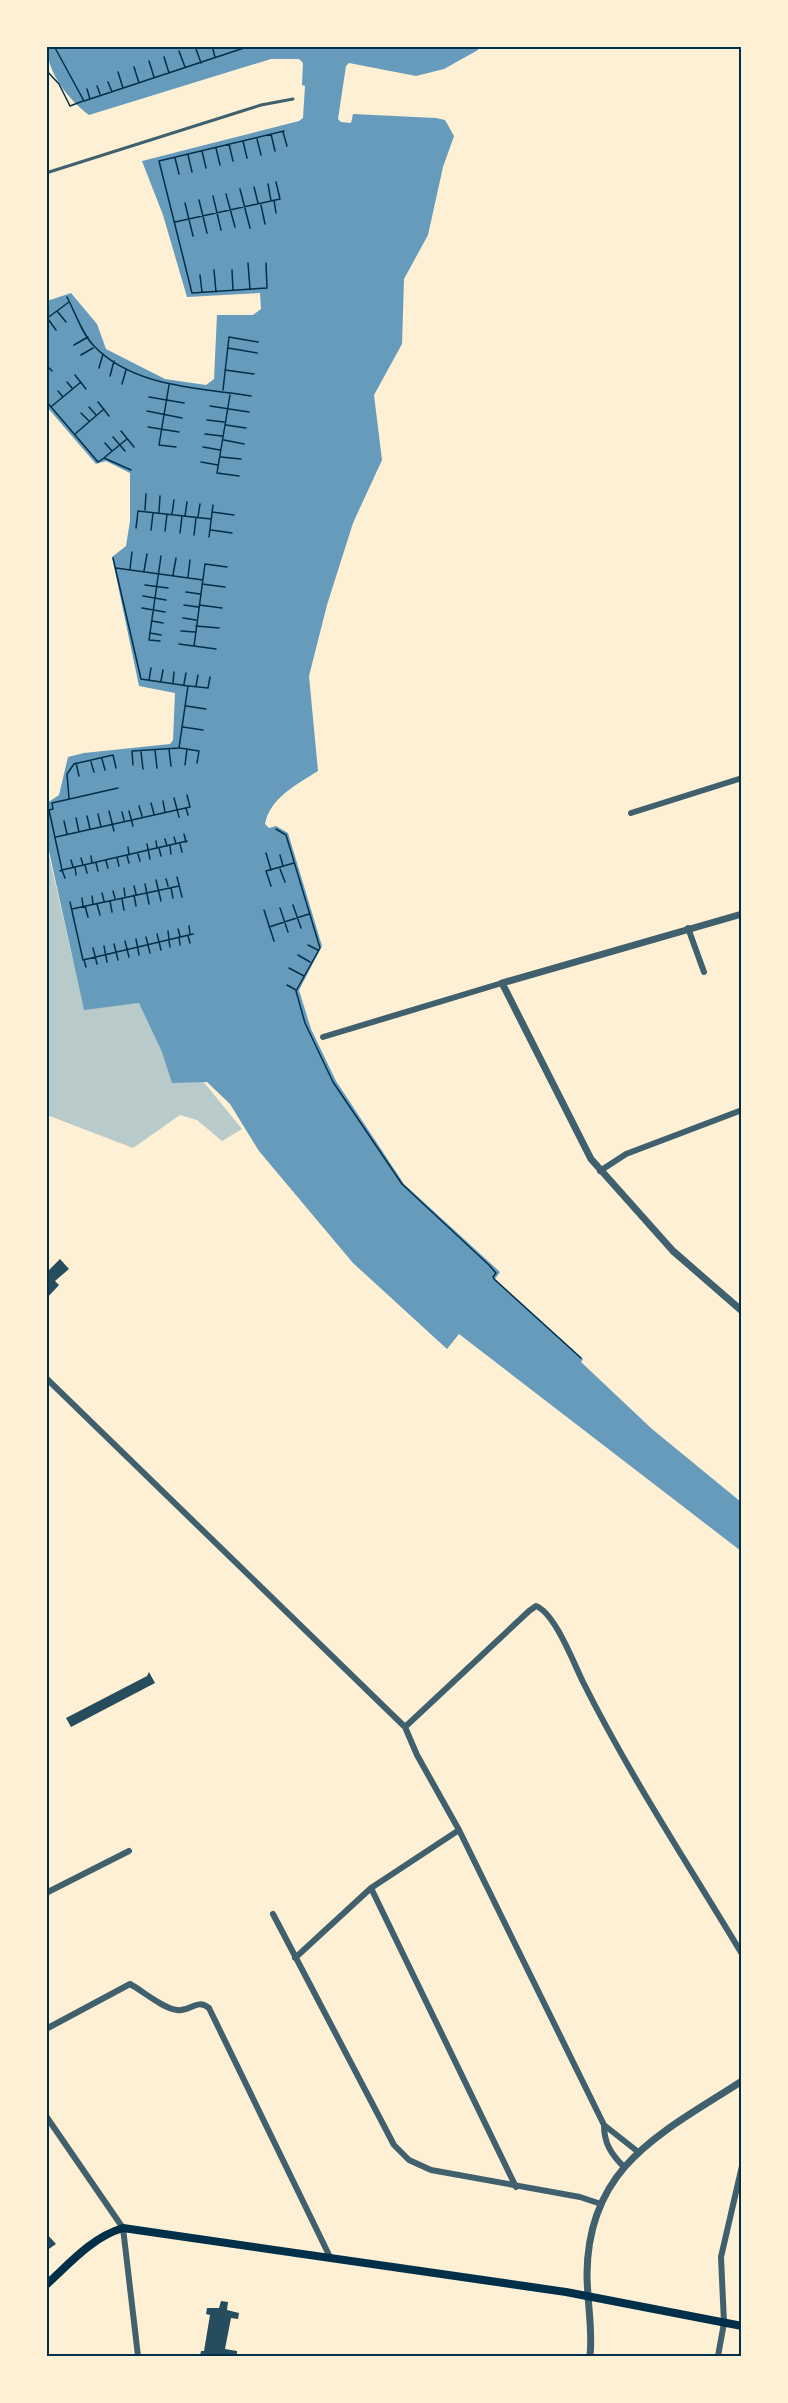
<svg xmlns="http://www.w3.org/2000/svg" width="788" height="2403" font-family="'Nunito Sans',sans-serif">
<rect width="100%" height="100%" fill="#fdf0d5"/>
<path fill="#b9caca" d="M 46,842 L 84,1009 L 139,1003 L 242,1129 L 222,1141 L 197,1120 L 180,1115 L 133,1148 L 47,1115 Z"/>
<path fill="#669bbc" d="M 47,46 L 477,47 L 478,50 L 444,69 L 416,76 L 349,63 L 346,66 L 338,119 L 341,122 L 351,123 L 353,114 L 436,118 L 445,120 L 454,136 L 443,167 L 428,235 L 404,279 L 402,344 L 374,395 L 382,460 L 353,523 L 327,605 L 309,676 L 318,771 C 296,785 270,798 265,824 L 269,828 L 276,826 L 288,833 L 322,946 L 299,990 L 311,1029 L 336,1081 L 404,1184 L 500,1272 L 495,1279 L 583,1359 L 581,1362 L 652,1429 L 741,1502 L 741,1551 L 459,1334 L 447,1349 L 353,1263 L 259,1151 L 230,1104 L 207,1082 L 172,1083 L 162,1052 L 139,1003 L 84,1010 L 47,842 L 47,803 L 59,795 L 68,757 L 84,753 L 170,744 L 173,740 L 175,693 L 139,686 L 112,557 L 126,546 L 130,521 L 130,473 L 106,461 L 96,464 L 47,407 L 47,301 L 71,293 L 97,324 L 106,349 L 165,379 L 206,385 L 214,379 L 217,315 L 253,315 L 261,309 L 260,293 L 187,297 L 163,215 L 142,161 L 299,121 L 303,118 L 305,86 L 302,85 L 303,63 L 299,59 L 271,59 L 89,115 C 68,99 47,73 47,46 Z"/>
<path fill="#264d5e" d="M 60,1259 L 69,1269 L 55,1281 L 59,1285 L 46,1299 L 46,1273 Z
M 149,1672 L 155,1683 L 71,1727 L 66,1718 L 147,1676 Z
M 46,2233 L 56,2244 L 46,2251 Z
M 221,2301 L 228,2302 L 227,2310 L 239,2313 L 238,2319 L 231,2318 L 225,2349 L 237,2351 L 237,2356 L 200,2356 L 201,2351 L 204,2351 L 210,2315 L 206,2314 L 207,2308 L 219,2308 Z"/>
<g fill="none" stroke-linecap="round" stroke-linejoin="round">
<path stroke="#003049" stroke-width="1.5" d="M 54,46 L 84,101 L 250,46
M 195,46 L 201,63
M 212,46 L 215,57
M 179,51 L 185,67
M 164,57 L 169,73
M 149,61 L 154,77
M 134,67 L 139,83
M 46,70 L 59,84 L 70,106 L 83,101
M 118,72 L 123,88
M 108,82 L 112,92
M 97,86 L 100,94
M 87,89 L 90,99
M 283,132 L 287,146
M 271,134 L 275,151
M 257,139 L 261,155
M 243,141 L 247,158
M 229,144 L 233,161
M 216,148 L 220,165
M 202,151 L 206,168
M 188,155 L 192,172
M 175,158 L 179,174
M 268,184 L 271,201
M 254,187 L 258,203
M 240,189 L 250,228
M 226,194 L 235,227
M 213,196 L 221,230
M 199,200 L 207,233
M 274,200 L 276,213
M 185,203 L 193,236
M 261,205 L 265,224
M 175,222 L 280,199 L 276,182
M 248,263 L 250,289
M 266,263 L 267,288 L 192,293 L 159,161 L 284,131
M 214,270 L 216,292
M 232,270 L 233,290
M 200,275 L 202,292
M 67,297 C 75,312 82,334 94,346 C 133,387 199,388 251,396
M 57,311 L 66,322
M 46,319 L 69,302
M 48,319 L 56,330
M 74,345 L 88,337
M 228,348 L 257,353
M 81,355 L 93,348
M 46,365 L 52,371
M 99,368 L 103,354
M 225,370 L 254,374
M 75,375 L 86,389
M 110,376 L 114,361
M 67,382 L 72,388
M 122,384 L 126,370
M 169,385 L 159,445 L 176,447
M 223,390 L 229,337 L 258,342
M 58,391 L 63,397
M 230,395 L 217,473 L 239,476
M 149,397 L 184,403
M 46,401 L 98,462 L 104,458 L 131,470
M 98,402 L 109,416
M 52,406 L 81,382
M 210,406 L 249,412
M 89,407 L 96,415
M 147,411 L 182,418
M 81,413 L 89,421
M 207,420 L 224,422
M 226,425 L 246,428
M 148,427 L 179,432
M 121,431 L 134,447
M 75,434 L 104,409
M 205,434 L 222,436
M 113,437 L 125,451
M 224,440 L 244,444
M 105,443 L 112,451
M 203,447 L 220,450
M 105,457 L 127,439
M 221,457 L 241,459
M 201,462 L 218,465
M 145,510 L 146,494
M 159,512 L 160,496
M 212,512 L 234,515
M 172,514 L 174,500
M 185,516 L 187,502
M 198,517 L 200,504
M 136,528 L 138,511 L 211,519
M 151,530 L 153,513
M 211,530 L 232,533
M 165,531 L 167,514
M 180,533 L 182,516
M 194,535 L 196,518
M 209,537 L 213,505
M 113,558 L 141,679 L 188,686 L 179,748 L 132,751 L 133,765
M 116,568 L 203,580
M 130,569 L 132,552
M 144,571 L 147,554
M 173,575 L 176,558
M 188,577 L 190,560
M 202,584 L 225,587
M 145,585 L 168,588
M 186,592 L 200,594
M 143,596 L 166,600
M 184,605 L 198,607
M 199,605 L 222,608
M 142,608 L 165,612
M 183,618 L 196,620
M 152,621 L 163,623
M 196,626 L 219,628
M 181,631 L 195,632
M 150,633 L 161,635
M 160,641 L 149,640 L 161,556
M 179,644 L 216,649
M 194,646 L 205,564 L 227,567
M 149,680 L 151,668
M 161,681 L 163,670
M 173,683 L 174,672
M 184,684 L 186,673
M 189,686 L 208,688 L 210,677
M 196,686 L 198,675
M 186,706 L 206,709
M 183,727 L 203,730
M 180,748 L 199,751 L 197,763
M 169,749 L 171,766
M 155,750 L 157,768
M 141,752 L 143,769
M 102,759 L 105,770
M 91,762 L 94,772
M 76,763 L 79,776
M 185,765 L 187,749
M 118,788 L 52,803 L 53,809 L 49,810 L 62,870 L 187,841
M 69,798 L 67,774 L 74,764 L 113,755 L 116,768
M 174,798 L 179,817
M 163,801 L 165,812
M 151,803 L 154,814
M 139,806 L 142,816
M 186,808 L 188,815
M 109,811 L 114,831
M 129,811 L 133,826
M 122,812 L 124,820
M 98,814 L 101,827
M 87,816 L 90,829
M 76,818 L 79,832
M 64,821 L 67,834
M 276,829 L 286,835 L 320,948 L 296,991 L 305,1023 L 333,1082 L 402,1184 L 489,1265 L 496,1273 L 493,1277 L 494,1279 L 581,1358
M 184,834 L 186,842
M 56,837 L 190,807 L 187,795
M 174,837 L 176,844
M 165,839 L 167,846
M 156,841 L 157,848
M 147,844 L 150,859
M 180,844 L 182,852
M 170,846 L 171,854
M 128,847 L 129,855
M 159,848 L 161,856
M 266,853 L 271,870
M 138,854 L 140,861
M 280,855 L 283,866
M 91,856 L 92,863
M 127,856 L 129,863
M 81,858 L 83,865
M 117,858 L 119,866
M 71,860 L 73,867
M 106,861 L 108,868
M 96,863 L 98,871
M 85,865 L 87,873
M 75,867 L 76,875
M 280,869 L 285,882
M 60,871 L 62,870 L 65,878
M 177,877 L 182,897
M 166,879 L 168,886
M 156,880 L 161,901
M 145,884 L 149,904
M 134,886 L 136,894
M 271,886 L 266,871 L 294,863
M 124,888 L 125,896
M 171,888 L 173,898
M 113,891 L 115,898
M 102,893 L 104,901
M 134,895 L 136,906
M 92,896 L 93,904
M 82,898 L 83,906
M 122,899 L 124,910
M 110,901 L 112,912
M 70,902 L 83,960 L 193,934
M 97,904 L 100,915
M 293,905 L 301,928
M 85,906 L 88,917
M 280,908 L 288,932
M 72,909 L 179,886
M 264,910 L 274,941
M 189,926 L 190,934
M 269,927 L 309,914
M 178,929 L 180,936
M 168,931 L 169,939
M 157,934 L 161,950
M 188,936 L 190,943
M 146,937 L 150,953
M 179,937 L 180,945
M 136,939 L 139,955
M 125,941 L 129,957
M 169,941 L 170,947
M 114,944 L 118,960
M 308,945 L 318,950
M 104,946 L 107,962
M 93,948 L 97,964
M 298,955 L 310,962
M 84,960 L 86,967
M 289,968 L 304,976
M 287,985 L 296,990"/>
<path stroke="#3f606c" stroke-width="3" d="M 46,173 L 261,105 L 293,99"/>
<path stroke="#3f606c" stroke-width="6" d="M 631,813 L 742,778
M 688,928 L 704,972
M 323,1037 L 502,983
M 600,1171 L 626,1154 L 742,1110
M 46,1378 L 405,1727 L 417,1755 L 459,1830 L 604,2125 C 604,2143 611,2154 624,2167
M 405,1727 L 529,1611 L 536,1606 C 555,1613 574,1664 583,1682 C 630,1776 688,1864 742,1954
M 371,1888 L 516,2187
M 46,1893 L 129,1851
M 273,1914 L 394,2145 L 409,2160 L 431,2170 L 580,2197 L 601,2204
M 295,1958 L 371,1888 L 459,1830
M 46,2029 L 130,1984 C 143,1991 162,2008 177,2010 C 191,2012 196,1998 209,2008 L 330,2257
M 46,2116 L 123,2228 L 138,2356
M 604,2125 L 637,2151
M 718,2356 L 724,2323 L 721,2257 L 742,2166"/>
<path stroke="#3f606c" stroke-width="7" d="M 742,914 L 502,983 L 591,1159 L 673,1251 L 742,1311
M 590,2356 C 593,2329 587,2302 587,2274 C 588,2165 662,2133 742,2081"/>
<path stroke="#003049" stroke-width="8" d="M 46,2285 C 69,2264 92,2237 123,2228 L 566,2292 L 742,2326"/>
</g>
<rect width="788" height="2403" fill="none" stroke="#fdf0d5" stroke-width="96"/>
<rect x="48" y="48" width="692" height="2307" fill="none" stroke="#003049" stroke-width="2"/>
</svg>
